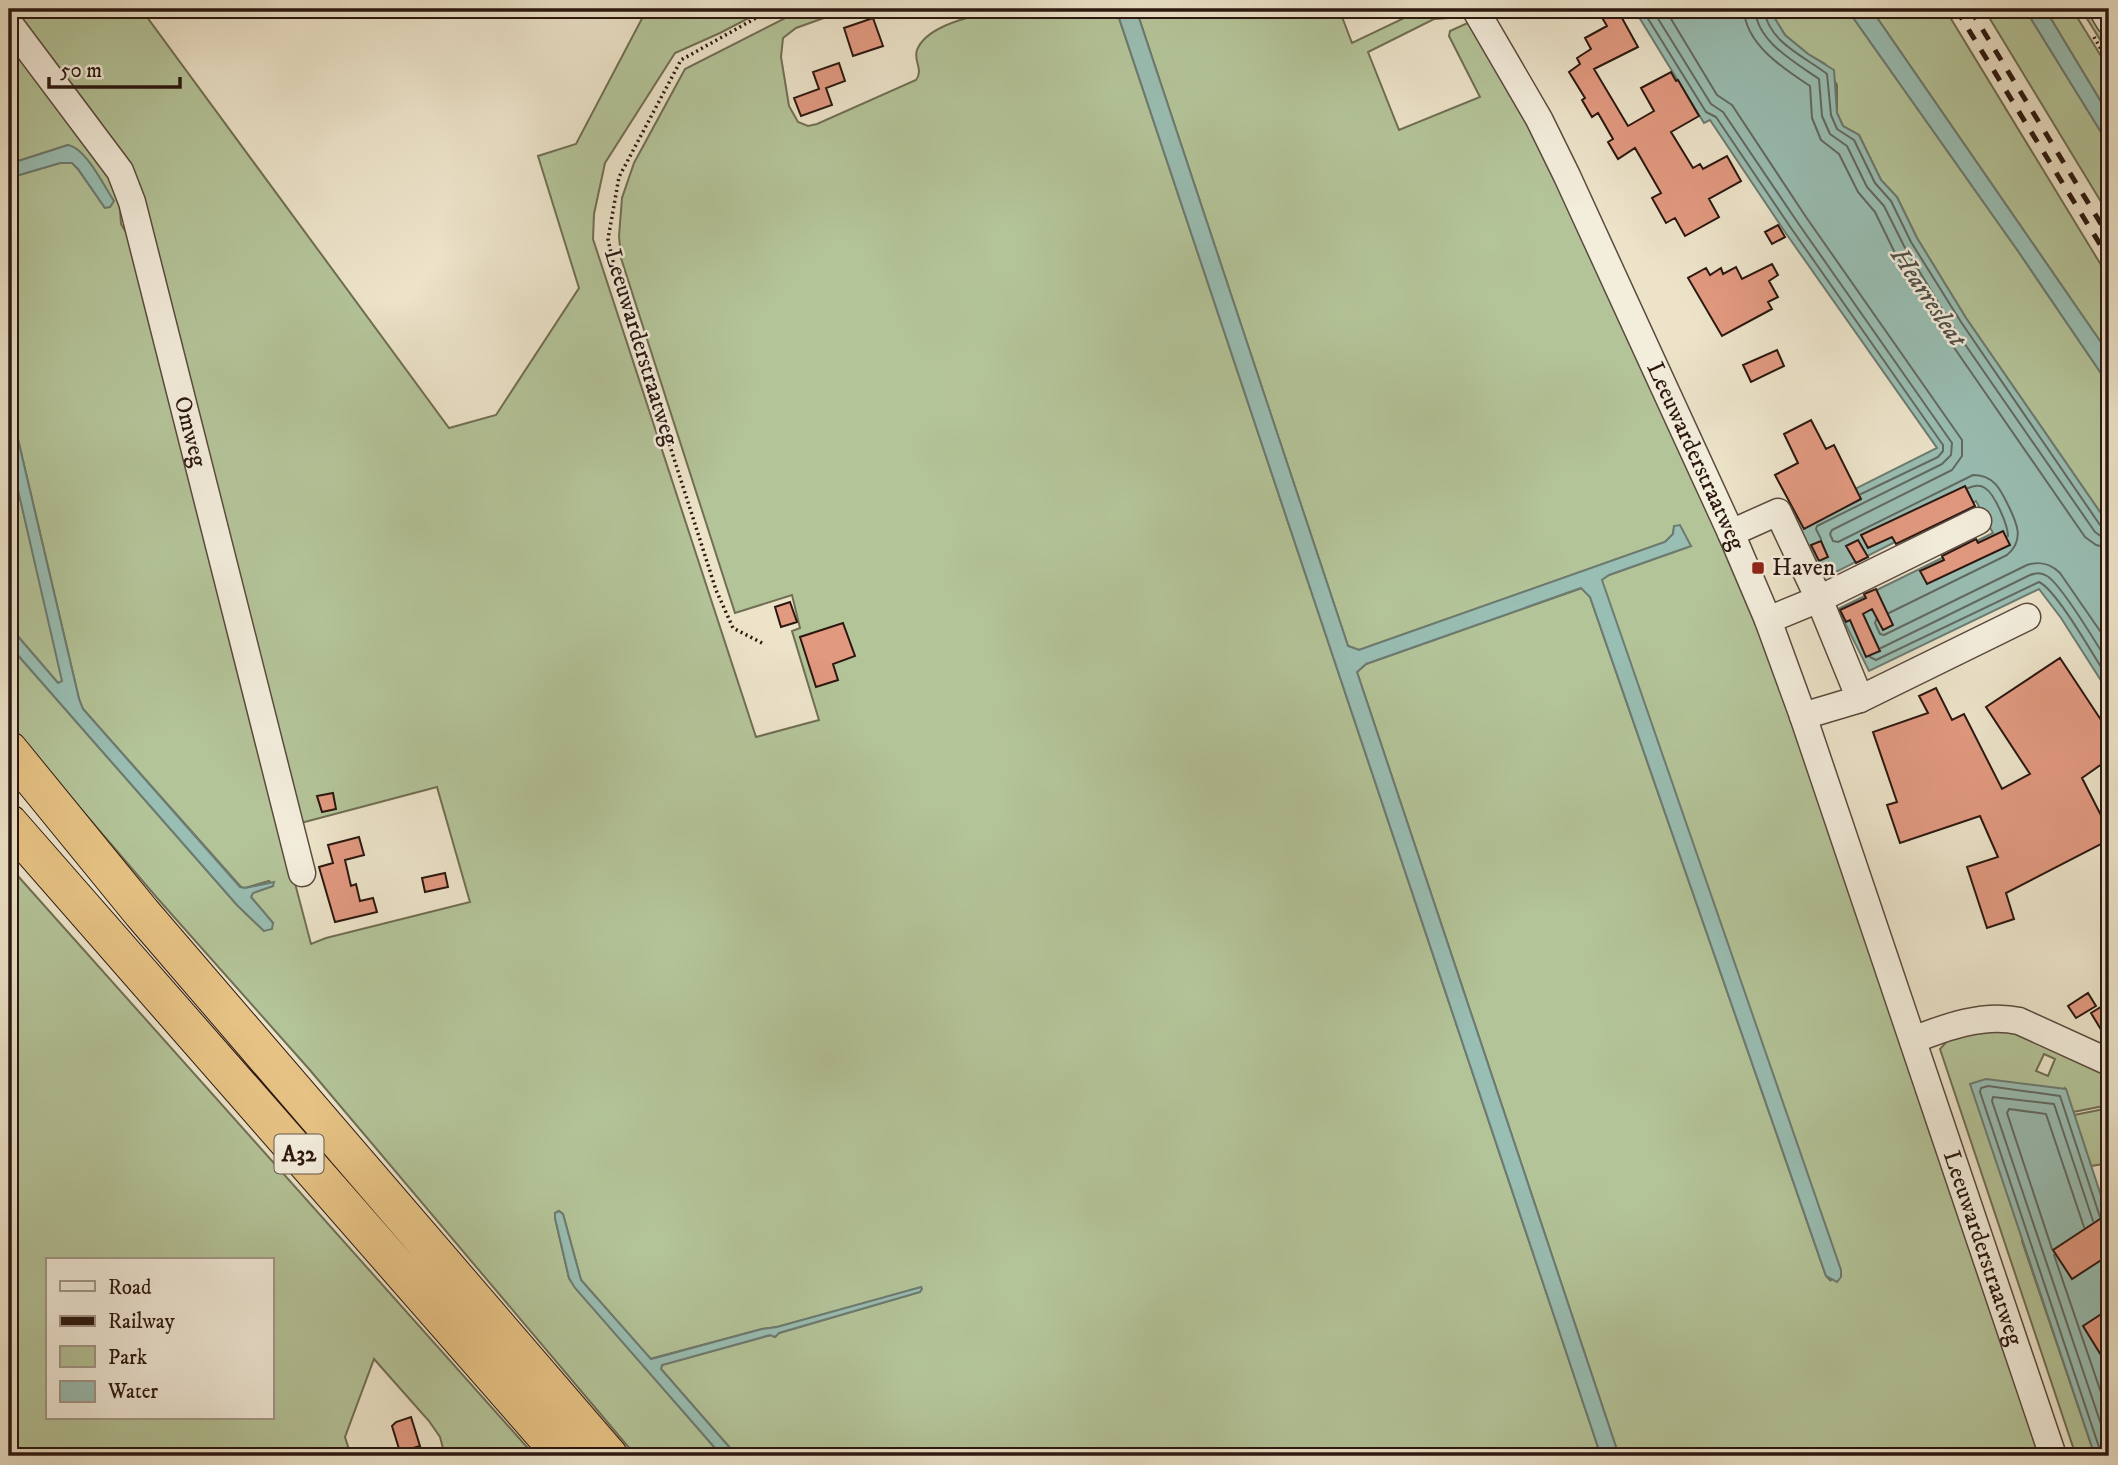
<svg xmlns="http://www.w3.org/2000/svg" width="2118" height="1465" font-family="'IM FELL DW Pica',serif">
<rect width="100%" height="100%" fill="#ece3c9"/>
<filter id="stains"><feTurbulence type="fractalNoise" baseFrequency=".00286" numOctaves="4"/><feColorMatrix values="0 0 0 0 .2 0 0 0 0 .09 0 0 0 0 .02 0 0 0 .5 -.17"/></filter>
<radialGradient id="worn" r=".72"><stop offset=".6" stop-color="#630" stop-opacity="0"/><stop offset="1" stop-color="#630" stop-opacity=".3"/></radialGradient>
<path fill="#b4c499" stroke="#706e54" stroke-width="2" fill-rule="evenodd" d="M 15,9 L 141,9 L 449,428 L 496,415 L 579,288 L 538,156 L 576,144 L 647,9 L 766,9 L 720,33 L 675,53 L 605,163 L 594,214 L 593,239 L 756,737 L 819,720 L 792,631 L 800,628 L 792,595 L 735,613 L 621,258 L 619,236 L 622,198 L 634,163 L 685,69 L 803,9 L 849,9 L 796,28 L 783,38 L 781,57 L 789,106 L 798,122 L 808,126 L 817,124 L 916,80 C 924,69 913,61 917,50 C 927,24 976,16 999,9 L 1116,9 L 1601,1456 L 737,1456 L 661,1369 L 662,1365 L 771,1335 L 775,1337 L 779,1333 L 920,1292 L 921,1288 L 777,1327 L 762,1329 L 650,1359 L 581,1280 L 563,1214 L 559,1211 L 555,1213 L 555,1218 L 569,1278 L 575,1287 L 722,1456 L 636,1456 L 309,1069 L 158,899 L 9,725 L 9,645 L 237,905 L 264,931 L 273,923 L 251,897 L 252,893 L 273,886 L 269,881 L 245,888 L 241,887 L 83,709 L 79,699 L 9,401 L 9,178 L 60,163 L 72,163 L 78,169 L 105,208 L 68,145 L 9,164 L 9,32 L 112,174 L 120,210 L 121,224 L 126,232 L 133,253 L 230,637 L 311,944 L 326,938 L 470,902 L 437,787 L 297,824 L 100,122 Z
M 1136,9 L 1339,9 L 1352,43 L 1423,9 L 1449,9 L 1452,15 L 1448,18 L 1434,19 L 1368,52 L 1399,130 L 1480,97 L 1449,36 L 1450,31 L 1472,21 L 1546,158 L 1760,626 L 2044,1456 L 1619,1456 L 1357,672 L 1366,664 L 1582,588 L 1590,597 L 1826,1276 L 1831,1281 L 1601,580 L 1609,575 L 1691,546 L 1674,527 L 1673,534 L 1665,542 L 1359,650 L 1348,646 Z
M 1769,9 L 1847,9 L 2018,251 L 2109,385 L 2109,525 L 1966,318 L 1917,238 L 1897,197 L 1881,180 L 1859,135 L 1843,126 L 1837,113 L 1837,85 L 1825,64 L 1808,54 L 1785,35 Z
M 1871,9 L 1945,9 L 2109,278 L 2109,354 Z
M 1984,9 L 2025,9 L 2109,145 L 2109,215 Z
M 2045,9 L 2072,9 L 2109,69 L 2109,115 Z
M 2081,9 L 2090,9 L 2109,40 L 2109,54 Z
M 9,451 L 63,681 L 61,683 L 58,683 L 9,626 Z
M 9,866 L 535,1456 L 445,1456 L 440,1437 L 429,1421 L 374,1359 L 345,1437 L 351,1456 L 9,1456 ZM 47,1260 L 271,1260 L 271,1418 L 47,1418 Z
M 1998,1023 L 2109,1068 L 2109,1105 L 2073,1112 L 2065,1089 L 2022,1241 L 2095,1456 L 2076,1456 L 1940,1049 L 1948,1040 ZM 2044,1054 L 2055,1059 L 2048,1076 L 2036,1071 Z
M 2109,1108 L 2109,1163 L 2091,1166 L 2074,1115 Z"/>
<path fill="#99beb3" stroke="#6d7b72" stroke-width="2" d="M 1116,9 L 1136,9 L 1348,646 L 1359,650 L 1665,542 L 1673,534 L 1674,526 L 1680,525 L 1691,546 L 1609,575 L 1602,580 L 1841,1270 L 1841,1277 L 1837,1282 L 1826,1276 L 1590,597 L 1581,588 L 1366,664 L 1357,672 L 1619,1456 L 1601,1456 Z
M 1634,9 L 1769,9 L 1785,35 L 1808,54 L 1834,70 L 1837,113 L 1843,126 L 1859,135 L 1881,180 L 1897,197 L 1917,238 L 1966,318 L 2109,525 L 2109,693 L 2061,618 L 2039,589 L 1869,671 L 1838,609 L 1993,533 L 1976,501 L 1828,576 L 1821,575 L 1793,520 L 1937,448 L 1785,232 L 1710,120 L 1704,123 Z
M 1847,9 L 1871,9 L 2109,354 L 2109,385 L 2018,251 Z
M 2025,9 L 2045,9 L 2109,115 L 2109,145 Z
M 68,145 C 86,148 104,186 114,201 L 110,207 L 105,208 L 78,169 L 72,163 L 60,163 L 9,178 L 9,164 Z
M 9,401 L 79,699 L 83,709 L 240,887 L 245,888 L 274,882 L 273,886 L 253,893 L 251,897 L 273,923 L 272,929 L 264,931 L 237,905 L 9,645 L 9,626 L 58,683 L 62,681 L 9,451 Z
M 1986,1079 L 2066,1089 L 2107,1214 L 2109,1213 L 2109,1456 L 2095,1456 L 1970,1084 Z
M 559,1211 L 563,1214 L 581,1280 L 651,1359 L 762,1329 L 777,1327 L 921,1287 L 922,1289 L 920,1292 L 779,1333 L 775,1337 L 770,1335 L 662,1365 L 661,1369 L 737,1456 L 722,1456 L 575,1288 L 569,1278 L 555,1218 L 555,1213 Z"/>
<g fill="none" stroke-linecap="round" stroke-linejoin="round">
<path stroke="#626a62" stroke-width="2" d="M 1642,9 L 1706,112 L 1716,117 L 1791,228 L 1943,445 L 1943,451 L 1938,457 L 1861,494
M 1652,9 L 1711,104 L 1723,112 L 1798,223 L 1952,443 L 1951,455 L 1942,464 L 1817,526 L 1816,529 L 1821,539
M 1665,9 L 1717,95 L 1732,105 L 1806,217 L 1962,440 L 1962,456 L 1952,470 L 1832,530 L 1830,534 L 1833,541 L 1838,542 L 1973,475 C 1993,475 2000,488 2008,505 C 2017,523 2025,540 2007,555 L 1889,613
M 1744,9 C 1745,44 1784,69 1810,86 L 1812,118 L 1821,140 L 1839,154 L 1858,192 L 1875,212 L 1894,251 L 1944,333 L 2085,537 L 2096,545 L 2109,548
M 1755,9 C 1757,42 1795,62 1819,79 L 1822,116 L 1830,134 L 1847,146 L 1867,187 L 1884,206 L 1904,246 L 1953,327 L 2095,532 L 2102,537 L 2109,537
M 1764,9 C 1768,42 1804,56 1827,74 L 1831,115 L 1837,129 L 1854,140 L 1875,183 L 1891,201 L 1911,242 L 1961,322 L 2100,525 L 2109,528
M 1968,488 C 1974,486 1979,484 1985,488 C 1995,494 2008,526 2008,536
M 1876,620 L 1875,623 L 1880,634 L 1884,635 L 2027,565 C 2040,561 2050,563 2060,573 L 2109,644
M 1881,648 L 2030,575 C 2036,573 2041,572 2047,576 C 2062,585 2098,646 2109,664
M 1870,657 L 1876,660 L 2039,582 C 2057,590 2096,660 2109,680
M 2100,1217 L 2060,1096 L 1988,1086 L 1981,1088 L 1980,1092 L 2102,1456
M 2093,1221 L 2054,1104 L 1993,1097 L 1992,1101 L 2109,1448
M 2052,1249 L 2007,1113 L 2009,1109 L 2046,1114 L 2084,1227
M 2054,1255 L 2109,1416"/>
</g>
<path fill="#e19980" stroke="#2b1710" stroke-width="2" d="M 1597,9 L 1617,9 L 1638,47 L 1594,69 L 1628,126 L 1654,111 L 1641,88 L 1671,72 L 1676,81 L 1678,80 L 1699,116 L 1671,132 L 1693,168 L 1700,164 L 1703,169 L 1727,156 L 1741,181 L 1709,199 L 1719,217 L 1685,236 L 1675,218 L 1666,223 L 1652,198 L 1661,193 L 1635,148 L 1618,159 L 1608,142 L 1613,139 L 1598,113 L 1592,117 L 1582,100 L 1585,98 L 1569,72 L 1580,64 L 1577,58 L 1591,49 L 1585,38 L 1607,26 Z
M 873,18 L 883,46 L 853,56 L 844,28 Z
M 839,63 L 845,81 L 826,88 L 832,105 L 801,116 L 794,98 L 819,89 L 813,72 Z
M 1778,225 L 1785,237 L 1772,244 L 1765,232 Z
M 1772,264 L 1778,275 L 1769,281 L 1778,297 L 1768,302 L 1772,309 L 1722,336 L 1688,278 L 1706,268 L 1710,275 L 1721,268 L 1723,274 L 1736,267 L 1742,279 Z
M 1777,350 L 1784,366 L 1751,382 L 1743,365 Z
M 1811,420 L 1826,449 L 1834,445 L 1861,499 L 1804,529 L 1775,475 L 1798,463 L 1784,434 Z
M 1965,486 L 1975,506 L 1896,544 L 1892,537 L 1868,548 L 1861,535 Z
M 2003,531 L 2010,545 L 1927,584 L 1920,571 L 1944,560 L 1942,556 L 1976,539 L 1978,543 Z
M 1858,540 L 1868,557 L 1856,563 L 1846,546 Z
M 1821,541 L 1828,557 L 1819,561 L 1811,545 Z
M 1876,589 L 1893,625 L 1883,630 L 1872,609 L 1863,614 L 1880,651 L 1866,657 L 1850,620 L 1846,622 L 1840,610 L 1866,598 L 1864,594 Z
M 790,602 L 797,622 L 781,627 L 775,607 Z
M 843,623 L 855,656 L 833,664 L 838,680 L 816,687 L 800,637 Z
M 2060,658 L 2109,732 L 2109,759 L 2082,778 L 2109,831 L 2109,840 L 2006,893 L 2014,919 L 1987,928 L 1967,867 L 1998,857 L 1980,816 L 1900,843 L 1887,805 L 1897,802 L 1873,732 L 1928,713 L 1919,696 L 1936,688 L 1952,720 L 1964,714 L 2002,789 L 2030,774 L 1986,707 Z
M 333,793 L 336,809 L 322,812 L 317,796 Z
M 359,837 L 364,855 L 345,860 L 351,886 L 356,884 L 360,901 L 373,898 L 377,912 L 335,922 L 319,867 L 333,863 L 328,845 Z
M 445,873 L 448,887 L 425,892 L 422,878 Z
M 2088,993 L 2096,1006 L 2076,1018 L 2068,1006 Z
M 2109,1002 L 2109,1043 L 2091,1013 Z
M 2109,1213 L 2109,1255 L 2072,1279 L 2053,1250 Z
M 2109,1309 L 2109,1368 L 2083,1326 Z
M 411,1417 L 420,1446 L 400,1452 L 392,1426 L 396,1422 Z"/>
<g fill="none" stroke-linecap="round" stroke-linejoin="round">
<g stroke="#5b4a3e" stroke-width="29">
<g id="minor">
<path id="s1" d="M 1475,9 L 1539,119 L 1567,176 L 1731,533 L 1768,620 L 1803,716 L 2053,1456"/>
<path d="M 2102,9 L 2109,21"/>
<path id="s2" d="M 9,23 L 120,171 L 132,202 L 302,873"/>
<path d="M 1731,533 L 1778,512 L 1819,599 L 1860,699"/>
<path d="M 1768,620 L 1819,599 L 1978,521"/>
<path d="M 1803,716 L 1860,699 L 2027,617"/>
<path d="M 1913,1040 C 1946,1027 1984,1013 2019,1021 L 2109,1062"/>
</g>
</g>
<g stroke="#2b1710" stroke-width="39">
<path id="highway" d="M 9,750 L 142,913 L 609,1456
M 9,823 L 563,1456"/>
</g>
<path stroke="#2b1710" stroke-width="3.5" stroke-dasharray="2 3.5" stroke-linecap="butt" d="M 2076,9 L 2081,16
M 2094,37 L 2109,63
M 762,643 L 733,628 L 716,590 L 617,280 L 608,239 L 619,177 L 681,60 L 772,9"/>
<use href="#minor" stroke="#f3eddc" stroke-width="26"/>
<use href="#highway" stroke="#e6c284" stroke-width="37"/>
<path stroke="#2b1710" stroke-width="5" stroke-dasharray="12 12" stroke-linecap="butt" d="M 1956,9 L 2109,259
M 1970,9 L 2109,237"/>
</g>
<rect fill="#8f2418" stroke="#f3eddc" stroke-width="2.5" x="1751" y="561" width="14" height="14" rx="3.5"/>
<g text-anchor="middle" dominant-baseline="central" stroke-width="5" stroke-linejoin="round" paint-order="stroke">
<rect fill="#f3eddc" stroke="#67574d" stroke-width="2" x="274.5" y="1134.5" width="49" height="39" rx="5"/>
<g font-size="23" font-weight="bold" fill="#2b1710">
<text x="299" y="1154">A32</text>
</g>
<g font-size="24" fill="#2b1710" stroke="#f3eddc">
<text transform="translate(641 347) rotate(73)">Leeuwarderstraatweg</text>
<text stroke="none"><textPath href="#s2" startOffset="455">Omweg</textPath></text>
<text stroke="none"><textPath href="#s1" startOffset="499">Leeuwarderstraatweg</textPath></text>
<text stroke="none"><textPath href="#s1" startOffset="1342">Leeuwarderstraatweg</textPath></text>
</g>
<g font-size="24" fill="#2b1710" stroke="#f3eddc" text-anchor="start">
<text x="1772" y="568">Haven</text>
</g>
<g font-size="26" font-style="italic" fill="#525149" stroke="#f3eddc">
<text transform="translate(1928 297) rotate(56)">Hearresleat</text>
</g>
</g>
<rect width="2118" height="1465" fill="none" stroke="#ece3c9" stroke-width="35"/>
<rect x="10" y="10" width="2097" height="1444" fill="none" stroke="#2b1710" stroke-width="3.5"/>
<rect x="18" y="18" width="2083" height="1430" fill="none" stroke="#2b1710" stroke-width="2"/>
<rect x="46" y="1258" width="228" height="161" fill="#f3eddc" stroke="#a3978a" stroke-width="2"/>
<rect x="60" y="1281" width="35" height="10" fill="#f3eddc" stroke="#a3978a" stroke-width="2"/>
<text x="108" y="1294" font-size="21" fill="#2b1710">Road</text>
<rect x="60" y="1316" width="35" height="10" fill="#2b1710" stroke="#a3978a" stroke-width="2"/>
<text x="108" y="1328" font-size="21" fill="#2b1710">Railway</text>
<rect x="60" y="1346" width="35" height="21" fill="#b4c499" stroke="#a3978a" stroke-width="2"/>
<text x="108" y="1364" font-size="21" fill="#2b1710">Park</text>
<rect x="60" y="1381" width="35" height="21" fill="#99beb3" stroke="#a3978a" stroke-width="2"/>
<text x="108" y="1398" font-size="21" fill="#2b1710">Water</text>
<path d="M49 77v10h131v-10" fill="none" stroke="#2b1710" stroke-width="3.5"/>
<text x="60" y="77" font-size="21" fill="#2b1710" stroke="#f3eddc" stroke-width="5" paint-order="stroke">50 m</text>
<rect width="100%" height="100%" filter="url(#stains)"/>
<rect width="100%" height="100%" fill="url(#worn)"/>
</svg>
